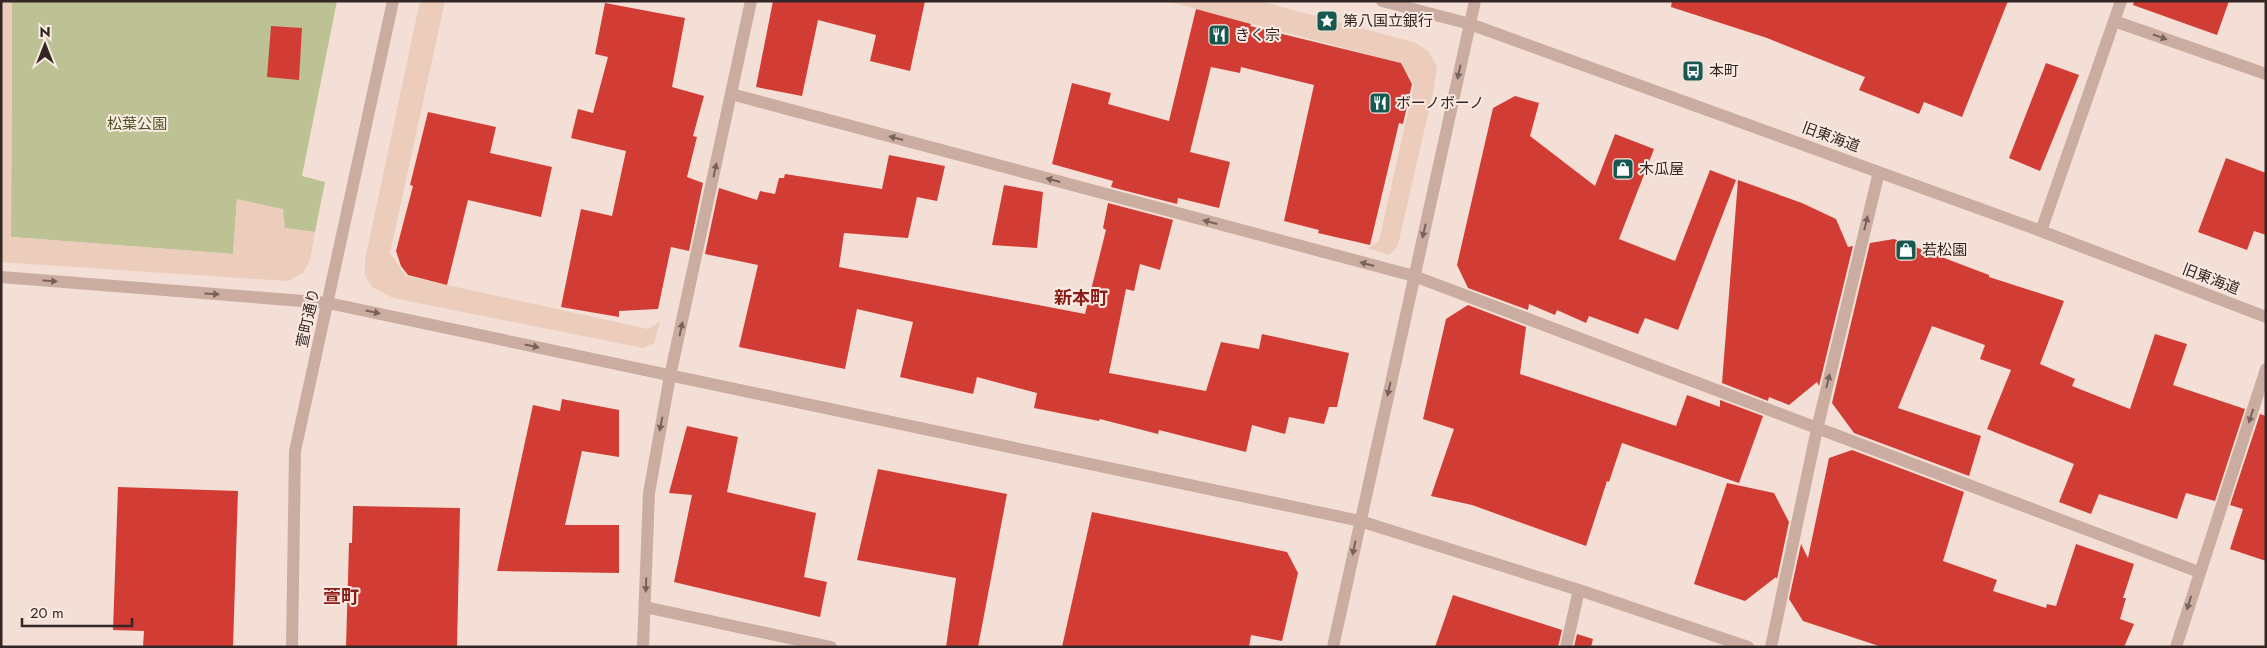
<svg xmlns="http://www.w3.org/2000/svg" width="2267" height="648" font-family="Jost,'Noto Sans JP',sans-serif">
<rect width="100%" height="100%" fill="#f3dfd5"/>
<path fill="#bcc294" d="M 12,1 L 337,1 L 302,176 L 325,182 L 315,232 L 285,228 L 237,200 L 233,254 L 11,237 Z"/>
<path fill="#ecccba" d="M 1,1 L 12,1 L 11,237 L 233,254 L 237,199 L 283,209 L 285,228 L 315,232 L 310,260 L 303,273 L 288,281 L 1,262 Z
M 420,1 L 445,1 L 390,253 L 406,276 L 648,329 L 660,322 L 654,343 L 643,348 L 393,298 L 372,287 L 365,275 L 365,260 Z
M 1166,1 L 1260,1 L 1416,43 L 1428,51 L 1437,66 L 1434,88 L 1398,245 L 1394,251 L 1388,255 L 1368,248 L 1379,241 L 1414,85 L 1401,63 Z"/>
<path fill="#d13d35" d="M 773,1 L 925,1 L 910,71 L 870,61 L 876,35 L 818,20 L 802,96 L 756,87 Z
M 1672,1 L 2008,1 L 1962,117 L 1924,102 L 1919,114 L 1859,90 L 1865,77 L 1767,38 L 1671,7 Z
M 2134,1 L 2229,1 L 2217,35 L 2133,5 Z
M 605,3 L 685,18 L 672,87 L 704,96 L 693,136 L 697,137 L 687,177 L 703,183 L 689,251 L 671,247 L 658,309 L 619,311 L 619,317 L 561,307 L 581,209 L 612,216 L 626,151 L 571,138 L 578,109 L 593,113 L 608,57 L 595,54 Z
M 1196,9 L 1251,24 L 1250,26 L 1401,63 L 1412,84 L 1403,124 L 1399,123 L 1370,245 L 1318,233 L 1319,230 L 1284,221 L 1314,85 L 1241,67 L 1240,73 L 1211,67 L 1190,152 L 1230,162 L 1219,208 L 1178,198 L 1177,204 L 1111,187 L 1113,181 L 1052,164 L 1072,83 L 1111,93 L 1108,104 L 1169,121 Z
M 271,26 L 302,28 L 299,80 L 267,77 Z
M 2046,63 L 2079,75 L 2040,171 L 2009,158 Z
M 1515,96 L 1539,103 L 1530,136 L 1595,186 L 1615,134 L 1654,149 L 1619,239 L 1675,261 L 1710,170 L 1736,180 L 1678,330 L 1645,318 L 1638,334 L 1589,316 L 1586,323 L 1557,310 L 1555,315 L 1529,304 L 1528,310 L 1468,288 L 1457,265 L 1493,108 Z
M 428,112 L 496,127 L 490,153 L 552,167 L 541,217 L 468,200 L 447,285 L 408,275 L 401,266 L 396,251 L 413,186 L 410,185 Z
M 889,155 L 945,166 L 937,201 L 917,197 L 908,238 L 844,233 L 839,267 L 1085,314 L 1106,230 L 1103,228 L 1108,203 L 1173,220 L 1160,270 L 1140,264 L 1134,291 L 1126,289 L 1109,373 L 1206,391 L 1221,342 L 1259,349 L 1262,334 L 1349,353 L 1337,407 L 1329,407 L 1324,424 L 1289,417 L 1285,434 L 1252,425 L 1246,452 L 1159,430 L 1158,434 L 1100,419 L 1099,421 L 1034,408 L 1037,393 L 977,377 L 973,394 L 900,377 L 913,322 L 857,309 L 845,369 L 739,347 L 758,265 L 705,254 L 719,188 L 757,200 L 760,191 L 775,194 L 779,178 L 784,178 L 785,174 L 882,189 Z
M 2226,158 L 2266,173 L 2266,235 L 2254,231 L 2247,250 L 2198,232 Z
M 1738,180 L 1802,203 L 1836,219 L 1848,247 L 1853,246 L 1819,386 L 1817,382 L 1789,405 L 1769,397 L 1768,401 L 1722,383 Z
M 1004,185 L 1043,192 L 1037,248 L 992,245 Z
M 1894,239 L 1989,275 L 1989,277 L 2064,301 L 2040,364 L 2075,379 L 2072,386 L 2130,409 L 2155,334 L 2187,344 L 2173,385 L 2245,409 L 2215,501 L 2186,493 L 2177,519 L 2099,494 L 2091,514 L 2059,502 L 2074,464 L 1987,429 L 2011,370 L 1980,359 L 1985,345 L 1932,326 L 1898,408 L 1981,436 L 1969,476 L 1854,433 L 1832,403 L 1870,243 Z
M 1468,305 L 1526,327 L 1520,374 L 1676,426 L 1687,395 L 1720,407 L 1720,400 L 1763,416 L 1739,483 L 1622,443 L 1609,482 L 1607,481 L 1586,546 L 1472,505 L 1431,496 L 1454,429 L 1423,419 L 1446,319 Z
M 562,399 L 619,410 L 619,457 L 582,451 L 565,525 L 619,525 L 619,573 L 497,571 L 533,405 L 560,411 Z
M 2260,414 L 2266,416 L 2266,561 L 2230,549 L 2243,509 L 2230,505 Z
M 687,426 L 738,437 L 727,492 L 816,513 L 804,577 L 827,582 L 820,617 L 674,582 L 692,495 L 669,493 Z
M 1852,450 L 1964,492 L 1943,561 L 1997,580 L 1993,591 L 2046,608 L 2047,604 L 2056,606 L 2076,544 L 2134,564 L 2123,598 L 2126,598 L 2120,619 L 2134,624 L 2124,647 L 1882,647 L 1803,621 L 1789,599 L 1801,544 L 1808,558 L 1829,458 Z
M 878,469 L 1007,494 L 978,647 L 946,647 L 956,578 L 857,560 Z
M 1727,483 L 1774,493 L 1789,522 L 1777,579 L 1776,577 L 1745,601 L 1694,584 Z
M 118,487 L 238,491 L 233,647 L 143,647 L 144,631 L 113,630 Z
M 353,506 L 460,508 L 457,647 L 346,647 L 349,543 L 352,543 Z
M 1092,512 L 1287,552 L 1298,573 L 1282,641 L 1251,635 L 1249,647 L 1062,647 Z
M 1453,595 L 1562,630 L 1558,647 L 1435,647 Z
M 1577,634 L 1593,639 L 1591,647 L 1574,647 Z"/>
<g fill="none" stroke-linecap="round" stroke-linejoin="round">
<path stroke="#cbaca0" stroke-width="12" d="M 1382,1 L 1470,24 L 2041,231 L 2266,317
M 2114,21 L 2266,74
M 731,94 L 1414,276 L 2199,572
M 2041,231 L 2121,1
M 1,277 L 328,303 L 1360,521 L 1579,590 L 1748,647
M 645,607 L 831,647
M 292,647 L 295,451 L 393,1
M 643,647 L 649,493 L 670,376 L 751,1
M 1333,647 L 1475,1
M 1566,647 L 1579,590
M 1771,647 L 1817,429 L 1879,172
M 2176,647 L 2266,369"/>
</g>
<defs><path id="oneway-solid" d="M-6-.8H1V-3.2L6.5 0L1 3.2V.8H-6Z" transform="scale(1.25)"/></defs>
<g fill="#78625c">
<use href="#oneway-solid" transform="translate(2160 37) rotate(19)"/>
<use href="#oneway-solid" transform="translate(1459 72) rotate(102)"/>
<use href="#oneway-solid" transform="translate(896 138) rotate(-165)"/>
<use href="#oneway-solid" transform="translate(715 170) rotate(-78)"/>
<use href="#oneway-solid" transform="translate(1053 180) rotate(-165)"/>
<use href="#oneway-solid" transform="translate(1210 222) rotate(-165)"/>
<use href="#oneway-solid" transform="translate(1866 223) rotate(-76)"/>
<use href="#oneway-solid" transform="translate(1424 231) rotate(103)"/>
<use href="#oneway-solid" transform="translate(1367 264) rotate(-165)"/>
<use href="#oneway-solid" transform="translate(50 281) rotate(4)"/>
<use href="#oneway-solid" transform="translate(212 294) rotate(4)"/>
<use href="#oneway-solid" transform="translate(373 312) rotate(12)"/>
<use href="#oneway-solid" transform="translate(681 329) rotate(-78)"/>
<use href="#oneway-solid" transform="translate(532 346) rotate(12)"/>
<use href="#oneway-solid" transform="translate(1828 381) rotate(-76)"/>
<use href="#oneway-solid" transform="translate(1389 389) rotate(102)"/>
<use href="#oneway-solid" transform="translate(2251 416) rotate(108)"/>
<use href="#oneway-solid" transform="translate(661 424) rotate(101)"/>
<use href="#oneway-solid" transform="translate(1354 548) rotate(102)"/>
<use href="#oneway-solid" transform="translate(646 585) rotate(92)"/>
<use href="#oneway-solid" transform="translate(2189 603) rotate(107)"/>
</g>
<defs>
<g id="sight-square" transform="scale(1.125)"><rect x="-9" y="-9" width="18" height="18" rx="4" fill="#175950" stroke="#faeae1"/><path d="M0-6L1.8-2.2L6-1.7L2.9 1.2L3.7 5.4L0 3.3L-3.7 5.4L-2.9 1.2L-6-1.7L-1.8-2.2Z" fill="#fff"/></g>
<g id="restaurant-square" transform="scale(1.125)"><rect x="-9" y="-9" width="18" height="18" rx="4" fill="#175950" stroke="#faeae1"/><path d="M-5-6h1v4h1v-4h1v4h1v-4h1v5L-1.5 .5V6h-2V.5L-5-1ZM5-6V6H3V1.5H1.5Q1.5-4 5-6Z" fill="#fff"/></g>
<g id="bus-square" transform="scale(1.125)"><rect x="-9" y="-9" width="18" height="18" rx="4" fill="#175950" stroke="#faeae1"/><path d="M-5-6H5V4H4V6H2V4H-2V6H-4V4H-5ZM-3.5-4V0h7V-4ZM-3.5 1.2v1.5H-2V1.2ZM2 1.2v1.5H3.5V1.2Z" fill="#fff"/></g>
<g id="shop-square" transform="scale(1.125)"><rect x="-9" y="-9" width="18" height="18" rx="4" fill="#175950" stroke="#faeae1"/><path d="M-5-2.5h2.3a2.7 3.5 0 0 1 5.4 0H5L5.5 6h-11ZM-1.5-2.5h3a1.5 2.3 0 0 0-3 0Z" fill="#fff"/></g>
</defs>
<g fill-rule="evenodd">
<use href="#sight-square" x="1327" y="21"/>
<use href="#restaurant-square" x="1219" y="35"/>
<use href="#bus-square" x="1693" y="71"/>
<use href="#restaurant-square" x="1380" y="103"/>
<use href="#shop-square" x="1623" y="169"/>
<use href="#shop-square" x="1906" y="250"/>
</g>
<g text-anchor="middle" dominant-baseline="central" stroke-width="4" stroke-linejoin="round" paint-order="stroke">
<g font-size="15" fill="#342624" stroke="#faeae1" text-anchor="start">
<text x="1343" y="21">第八国立銀行</text>
<text x="1235" y="35">きく宗</text>
<text x="1709" y="71">本町</text>
<text x="1396" y="103">ボーノボーノ</text>
<text x="1639" y="169">木瓜屋</text>
<text x="1922" y="250">若松園</text>
</g>
<g font-size="15" fill="#4d5526" stroke="#faeae1">
<text x="137" y="124">松葉公園</text>
</g>
<g font-size="15" fill="#342624" stroke="#faeae1">
<text transform="translate(1831 137) rotate(20)">旧東海道</text>
<text transform="translate(2211 279) rotate(21)">旧東海道</text>
<text transform="translate(308 318) rotate(-78)">萱町通り</text>
</g>
<g font-size="18" font-weight="bold" fill="#8a1c17" stroke="#faeae1">
<text x="1081" y="298">新本町</text>
<text x="341" y="597">萱町</text>
</g>
</g>
<rect width="2267" height="648" fill="none" stroke="#342624" stroke-width="5"/>
<g transform="translate(45 45)" stroke="#faeae1" stroke-width="4" paint-order="stroke">
<path d="M0-4L9 19L0 12L-9 19Z" fill="#342624"/>
<text y="-8" font-size="14" font-weight="bold" text-anchor="middle" fill="#342624">N</text>
</g>
<path d="M22 618v8h110v-8" fill="none" stroke="#342624" stroke-width="2.5"/>
<text x="30" y="618" font-size="15" fill="#342624" stroke="#faeae1" stroke-width="4" paint-order="stroke">20 m</text>
</svg>
